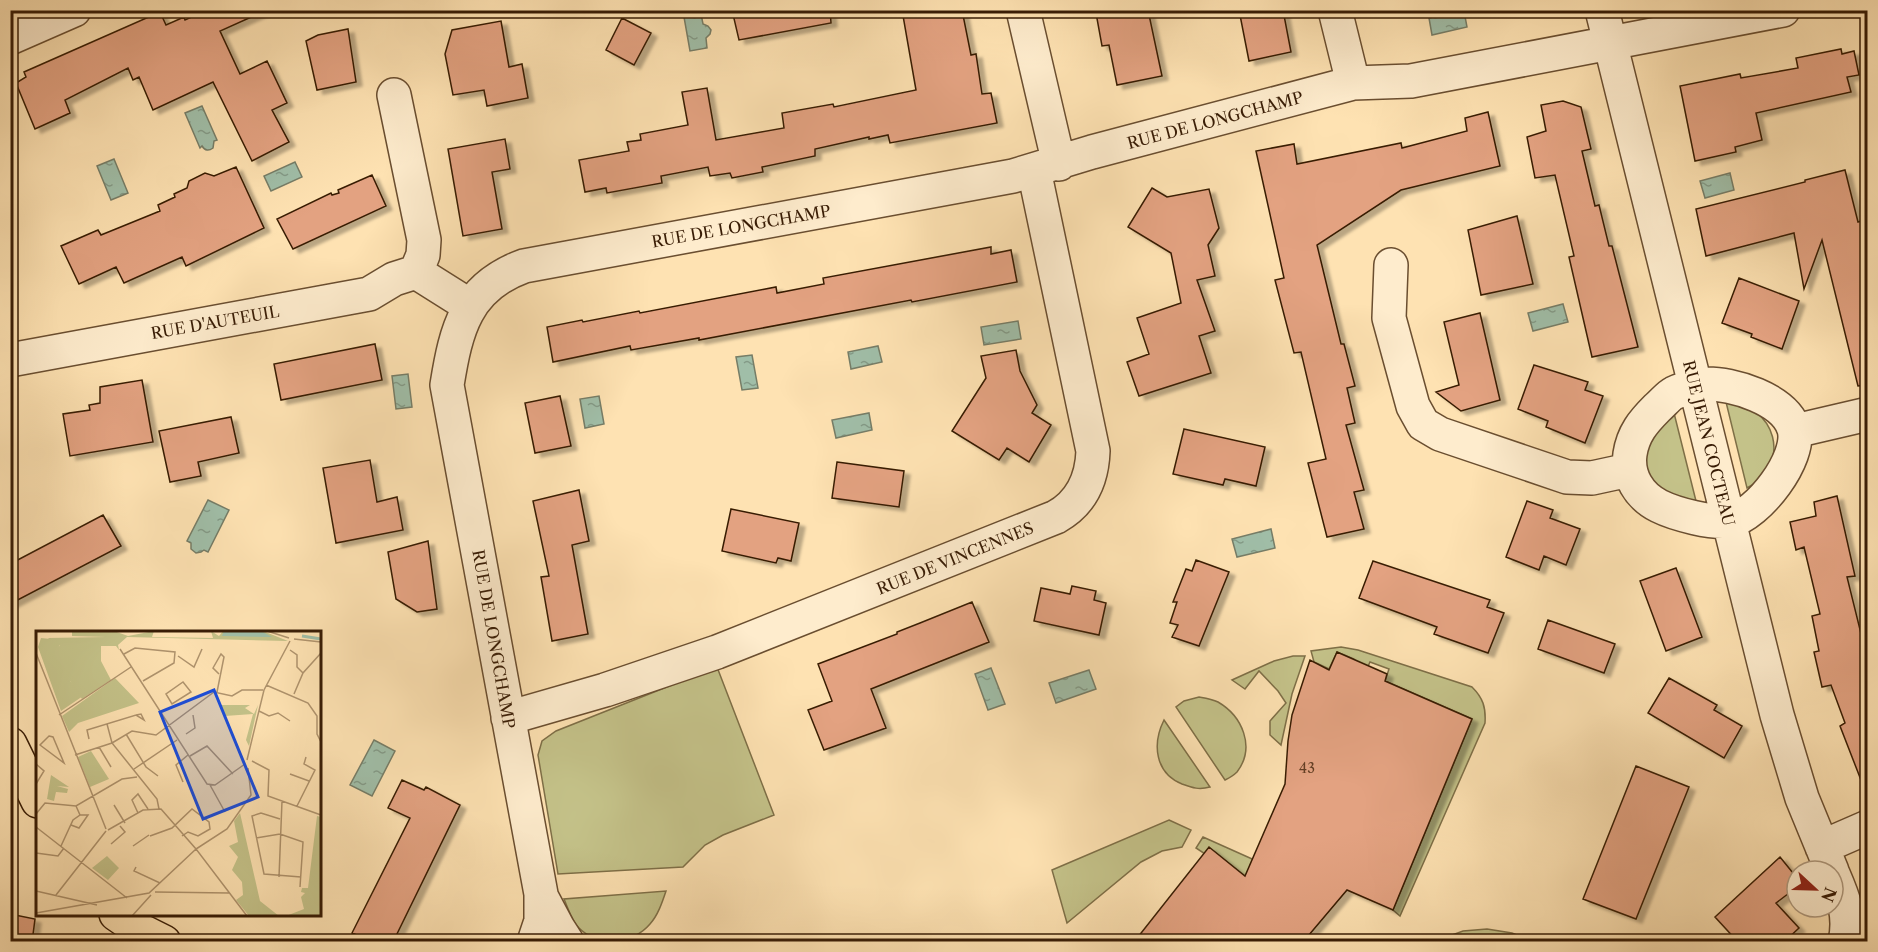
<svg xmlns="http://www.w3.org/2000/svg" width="1878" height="952" font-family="'Libre Caslon Text',serif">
<defs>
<pattern id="water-ripples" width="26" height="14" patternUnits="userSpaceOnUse" patternTransform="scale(1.5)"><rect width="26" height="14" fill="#a0bea8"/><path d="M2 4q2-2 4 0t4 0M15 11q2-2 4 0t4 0" fill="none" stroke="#839a87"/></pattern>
<filter id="shadow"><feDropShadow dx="6" dy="4" stdDeviation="1.5" flood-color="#0004"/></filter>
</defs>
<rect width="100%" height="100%" fill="#fee2b2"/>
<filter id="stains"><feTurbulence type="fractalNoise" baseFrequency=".00333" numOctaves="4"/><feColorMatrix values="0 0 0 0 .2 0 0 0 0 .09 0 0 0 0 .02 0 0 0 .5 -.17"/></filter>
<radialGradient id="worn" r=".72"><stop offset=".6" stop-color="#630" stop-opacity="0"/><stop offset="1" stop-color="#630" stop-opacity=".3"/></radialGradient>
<path fill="#c4c289" stroke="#7e6f47" stroke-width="1.5" d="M 1726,402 C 1776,404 1793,464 1747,488 Z
M 1674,413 L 1696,501 C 1668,500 1643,486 1646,454 C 1647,449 1648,441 1651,436 C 1656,428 1667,420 1674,413 Z
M 1341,647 L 1358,650 L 1472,687 C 1483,698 1486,707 1485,723 L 1400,916 L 1393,910 L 1472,719 L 1385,681 L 1389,669 L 1370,662 L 1365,673 L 1354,659 L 1337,652 L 1329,669 L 1314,662 L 1311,651 Z
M 1293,656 L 1305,656 L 1292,694 L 1281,745 L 1270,735 L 1270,721 L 1286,703 L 1278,691 L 1259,671 L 1245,689 L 1232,680 L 1274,661 Z
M 717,667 L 774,815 L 723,835 L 705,845 L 683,867 L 558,874 L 538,755 L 542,741 L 556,731 Z
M 1199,697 C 1205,698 1212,699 1218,702 C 1242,716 1256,747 1237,772 C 1234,775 1229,778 1225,780 L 1176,707 L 1184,701 Z
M 1164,720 L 1210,787 C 1199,790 1193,788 1182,784 C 1155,773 1152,744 1164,720 Z
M 1169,820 L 1191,830 L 1182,847 L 1162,851 L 1141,862 L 1067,923 L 1052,870 Z
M 1203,837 L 1288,875 L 1273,899 L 1196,848 Z
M 666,891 C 662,903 658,915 650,924 C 633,944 598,947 579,928 C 572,922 568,908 564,899 Z
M 1487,929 L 1512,933 L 1531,941 L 1436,941 L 1463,931 Z"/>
<path fill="url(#water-ripples)" stroke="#767d67" stroke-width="1.5" d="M 1460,11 L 1464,11 L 1467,27 L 1432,35 L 1429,18 Z
M 701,14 L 703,24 L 708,26 L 711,30 L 710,34 L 706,38 L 707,48 L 690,51 L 684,17 Z
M 202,106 L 217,140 L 214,141 L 213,148 C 209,151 205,151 202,146 L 200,148 L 185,113 Z
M 114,159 L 128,193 L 111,200 L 97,166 Z
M 295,162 L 302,177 L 271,191 L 264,176 Z
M 1730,173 L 1734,190 L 1705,198 L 1700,181 Z
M 1563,304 L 1568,322 L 1533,331 L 1528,313 Z
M 1018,321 L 1021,339 L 984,345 L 981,327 Z
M 878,346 L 882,362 L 851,369 L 848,352 Z
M 752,355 L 758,388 L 742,390 L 736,357 Z
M 408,374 L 412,407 L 396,409 L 392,376 Z
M 599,396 L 604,424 L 585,428 L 580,399 Z
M 869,413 L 872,430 L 836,438 L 832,420 Z
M 208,500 L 229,510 L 208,552 L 204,550 L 201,552 L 196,553 L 191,549 L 191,543 L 187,541 Z
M 1271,529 L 1275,548 L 1237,557 L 1232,539 Z
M 991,668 L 1005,704 L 988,710 L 975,674 Z
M 1089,670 L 1096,689 L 1056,703 L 1049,683 Z
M 374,740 L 395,751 L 372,796 L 350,785 Z"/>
<path fill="#e3a281" stroke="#381c05" stroke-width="1.5" filter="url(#shadow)" d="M 207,10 L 267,10 L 220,31 L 240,74 L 267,61 L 287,103 L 272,110 L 289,142 L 252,161 L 213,82 L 153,110 L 139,77 L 133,80 L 128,68 L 65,100 L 70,113 L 35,129 L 16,83 L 26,77 L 24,72 L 160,12 L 166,25 L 184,17 L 185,20 Z
M 732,10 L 830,10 L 831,23 L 739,40 Z
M 902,10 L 962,10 L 971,55 L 976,54 L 982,94 L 991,93 L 997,123 L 890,143 L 888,135 L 869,139 L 869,137 L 815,149 L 815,156 L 762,167 L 763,172 L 732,178 L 730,173 L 710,176 L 708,167 L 661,176 L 662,183 L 607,193 L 606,188 L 585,192 L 579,160 L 629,151 L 627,142 L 641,140 L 640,134 L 688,125 L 682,92 L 707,88 L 716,140 L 784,128 L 782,113 L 833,104 L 834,107 L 916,90 Z
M 1110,10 L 1148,10 L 1162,76 L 1117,85 L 1109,45 L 1102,46 L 1096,13 Z
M 1239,10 L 1283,10 L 1291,52 L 1249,61 Z
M 622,18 L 651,33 L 634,65 L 606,50 Z
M 501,21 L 509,67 L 522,64 L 528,98 L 487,106 L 484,90 L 453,95 L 445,54 L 452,30 Z
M 348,29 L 356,82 L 317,90 L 306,41 L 318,35 Z
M 1841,49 L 1842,54 L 1854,51 L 1859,75 L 1847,77 L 1851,92 L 1756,113 L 1762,140 L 1735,147 L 1736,152 L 1695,161 L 1680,86 L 1740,74 L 1741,78 L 1798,68 L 1796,58 Z
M 1563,101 L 1581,107 L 1591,149 L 1582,151 L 1595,206 L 1599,205 L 1609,246 L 1612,246 L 1638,347 L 1592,357 L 1569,257 L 1574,256 L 1555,175 L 1535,178 L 1527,137 L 1546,131 L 1541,105 Z
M 1488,112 L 1500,166 L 1401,190 L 1317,245 L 1341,344 L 1344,344 L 1355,386 L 1347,388 L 1355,423 L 1346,425 L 1364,490 L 1354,492 L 1364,529 L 1327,537 L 1308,463 L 1326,459 L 1301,352 L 1294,353 L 1275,280 L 1284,278 L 1256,151 L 1294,144 L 1297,164 L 1401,143 L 1402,148 L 1467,131 L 1465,118 Z
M 505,139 L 510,169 L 492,172 L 502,229 L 463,236 L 448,149 Z
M 236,167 L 264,228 L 186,266 L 182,257 L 124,283 L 116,267 L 79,284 L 61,246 L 98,230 L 101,235 L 160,211 L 158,205 L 175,197 L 174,194 L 187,188 L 189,181 L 205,173 L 214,176 Z
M 1845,170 L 1858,222 L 1868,219 L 1868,385 L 1858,386 L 1822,240 L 1804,289 L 1794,233 L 1706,256 L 1696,209 L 1805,182 L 1805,180 Z
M 372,175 L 386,206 L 293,249 L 277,219 L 331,193 L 332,195 L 339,193 L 338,190 Z
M 1152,188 L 1167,197 L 1209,189 L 1219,228 L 1208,245 L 1215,276 L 1197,280 L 1215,331 L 1199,336 L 1211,373 L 1139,396 L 1127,362 L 1149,354 L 1137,318 L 1181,303 L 1171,253 L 1128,227 Z
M 1517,216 L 1533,284 L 1481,295 L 1468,230 Z
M 991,247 L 991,254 L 1011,250 L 1017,282 L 912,302 L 911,300 L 699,340 L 699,338 L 631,350 L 630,346 L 553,362 L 547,327 L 582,320 L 583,322 L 639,311 L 640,313 L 776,287 L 777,293 L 824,284 L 823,278 Z
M 1739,278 L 1799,301 L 1782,349 L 1751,337 L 1752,334 L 1722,323 Z
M 1480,313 L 1500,400 L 1461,411 L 1436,392 L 1459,385 L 1444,322 Z
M 375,344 L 382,380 L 281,400 L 274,364 Z
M 1016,350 L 1020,371 L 1037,405 L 1032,413 L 1051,425 L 1029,462 L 1007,448 L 999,460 L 952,431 L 986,378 L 981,356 Z
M 1534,365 L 1588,382 L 1585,390 L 1603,396 L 1585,443 L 1546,427 L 1548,421 L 1518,409 Z
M 142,380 L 153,442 L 70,456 L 63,414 L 90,410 L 89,405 L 100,403 L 100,387 Z
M 560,396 L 571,446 L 535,453 L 525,403 Z
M 231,417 L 239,453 L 198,462 L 201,476 L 170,482 L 159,431 Z
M 1184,429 L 1265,447 L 1256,486 L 1225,479 L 1223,485 L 1173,474 Z
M 370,460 L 377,502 L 397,497 L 403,530 L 336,543 L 323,468 Z
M 837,462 L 904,471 L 899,507 L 832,498 Z
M 579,490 L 589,541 L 572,545 L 588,634 L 552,641 L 541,577 L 549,576 L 533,501 Z
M 1837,496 L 1855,576 L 1847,577 L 1868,662 L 1868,792 L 1866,793 L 1840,726 L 1845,723 L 1831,685 L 1822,687 L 1814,652 L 1819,651 L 1812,616 L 1820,614 L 1804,547 L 1796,550 L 1790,522 L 1816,516 L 1814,502 Z
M 1527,501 L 1553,510 L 1550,518 L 1580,529 L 1566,565 L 1544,556 L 1539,570 L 1506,557 Z
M 731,509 L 799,523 L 791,561 L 778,558 L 776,563 L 722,551 Z
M 103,515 L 121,546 L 10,604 L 10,564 Z
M 428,541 L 437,609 L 417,612 L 396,599 L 388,552 Z
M 1196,560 L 1229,572 L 1199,646 L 1172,637 L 1178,625 L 1170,623 L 1177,602 L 1173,602 L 1186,569 L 1192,571 Z
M 1373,561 L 1490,600 L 1487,607 L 1504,613 L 1488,653 L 1434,634 L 1437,627 L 1359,598 Z
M 1676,568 L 1702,637 L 1666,651 L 1640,581 Z
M 1072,586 L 1096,591 L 1094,600 L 1106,603 L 1099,635 L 1034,621 L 1041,588 L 1070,594 Z
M 972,602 L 989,642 L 871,689 L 886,728 L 824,750 L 808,710 L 832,701 L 818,664 L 897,634 L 897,632 L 920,623 Z
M 1548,620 L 1615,644 L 1604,673 L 1538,649 Z
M 1337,652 L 1387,674 L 1385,681 L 1472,719 L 1393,910 L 1347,890 L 1303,942 L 1134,942 L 1209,847 L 1245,876 L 1285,784 L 1288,741 L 1292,715 L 1310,660 L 1329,670 Z
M 1669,678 L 1717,705 L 1714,710 L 1742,726 L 1724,758 L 1648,713 Z
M 1636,766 L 1689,787 L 1636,919 L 1583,899 Z
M 402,780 L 424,790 L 426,787 L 460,805 L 393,942 L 374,942 L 352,933 L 410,818 L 388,808 Z
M 1780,857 L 1797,878 L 1797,887 L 1776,903 L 1799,928 L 1784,942 L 1738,942 L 1715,917 Z
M 10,914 L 35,919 L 32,942 L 10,942 Z"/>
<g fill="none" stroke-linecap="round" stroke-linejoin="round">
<g stroke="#6a4e30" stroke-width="36">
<path id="minor" d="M 1023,10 L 1059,164
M 1335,10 L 1353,83
M 1602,10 L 1777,715 L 1802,798 L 1832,871
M 10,38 L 74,10
M 394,95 L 424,240 L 423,255 L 416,272
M 1391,265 L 1389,318 L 1413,406 L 1423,424 L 1440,434 L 1567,477 L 1592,478 L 1629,470
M 10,360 L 369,294 L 394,279 L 416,272 L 470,306
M 1705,384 C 1732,383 1785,399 1794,429 C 1802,458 1758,515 1730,521 C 1713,524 1675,514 1659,506 C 1639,496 1627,476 1630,454 C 1633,434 1643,422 1657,408 C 1663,403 1668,396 1674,393 C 1683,388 1695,386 1705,384 Z
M 1795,431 L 1868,414
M 508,718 L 605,690 L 717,652 L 1056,517 C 1081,503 1092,480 1093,451 L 1034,170
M 1822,847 L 1868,827
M 1833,874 C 1843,897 1851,915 1845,942
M 541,894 L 447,385 C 456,329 466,287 524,266 L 1013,176 L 1092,152 L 1353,83 L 1411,81 L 1783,10
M 541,896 L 558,928 L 567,942
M 534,942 L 541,921 L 541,896"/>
</g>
<g stroke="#381c05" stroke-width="36">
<path id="major" d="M 10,744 L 38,801
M 116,914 L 138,929 L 164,942"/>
</g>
<use href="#minor" stroke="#feeccd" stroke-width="33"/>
<use href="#major" stroke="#fee2b2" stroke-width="33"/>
</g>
<g text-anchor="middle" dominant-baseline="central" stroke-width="4.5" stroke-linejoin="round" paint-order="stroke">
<g font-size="14" fill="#633e24">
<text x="1307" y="768">43</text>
</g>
<g font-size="16" fill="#381c05" stroke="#feeccd">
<text transform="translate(1215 120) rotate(-15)">RUE DE LONGCHAMP</text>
<text transform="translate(741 226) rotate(-10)">RUE DE LONGCHAMP</text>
<text transform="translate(215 322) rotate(-10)">RUE D'AUTEUIL</text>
<text transform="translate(1709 443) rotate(76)">RUE JEAN COCTEAU</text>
<text transform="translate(955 558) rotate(-22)">RUE DE VINCENNES</text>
<text transform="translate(494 639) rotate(80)">RUE DE LONGCHAMP</text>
</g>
</g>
<g transform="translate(36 631)">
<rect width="285" height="285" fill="#fee2b2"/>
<path d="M 36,0 L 78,0 L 92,5 L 118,0 L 116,6 L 177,7 L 175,0 L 183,5 L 187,0 L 227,0 L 252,10 L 91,6 L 82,14 L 83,19 L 80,15 L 65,15 L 65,30 L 75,49 L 46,68 L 34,50 L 24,14 L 22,17 L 12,7 L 70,6 L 36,5 ZM 185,74 L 214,74 L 209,77 L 218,83 L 222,74 L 213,115 L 210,109 L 217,83 L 189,85 ZM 15,144 L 33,156 L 21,155 L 32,158 L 31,162 L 20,161 L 18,170 L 11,168 ZM 71,225 L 83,237 L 72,249 L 56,237 Z" fill="#c4c289"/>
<path d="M 79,47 L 103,72 L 42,92 L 33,101 L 26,85 ZM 204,182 L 224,270 L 243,285 L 213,285 L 200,269 L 207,264 L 206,251 L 196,239 L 202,226 L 193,215 L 202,211 L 198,190 ZM 281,185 L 285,186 L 285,285 L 250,285 L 268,278 L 265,266 L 269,262 L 265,261 L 266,257 L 272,257 Z" fill="#c4c289"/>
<path d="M 5,7 L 15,8 L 22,16 L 25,14 L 47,40 L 34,50 L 47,65 L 25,80 L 2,16 Z" fill="#c4c289"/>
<path d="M 55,120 L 73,148 L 54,156 L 42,126 Z" fill="#c4c289"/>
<path d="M 188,0 L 225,0 L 236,6 L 186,5 Z" fill="#a0bea8"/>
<path fill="none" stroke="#a0bea8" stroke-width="3" d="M 266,5 L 285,8"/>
<path fill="none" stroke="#af936d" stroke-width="1.5" d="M 231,0 L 253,7M 258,8 L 285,11M 84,18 L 171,153 L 179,154 L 209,133M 254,19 L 261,24 L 261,36 L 267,42M 0,22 L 70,198M 88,23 L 99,17 L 139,21 L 138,32 L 107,50M 142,25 L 158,36 L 166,18M 147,51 L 155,61 L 136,73 L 130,63 ZM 230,54 L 272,72 L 281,85 L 281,103 L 285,111M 181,61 L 188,26 L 185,23 L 177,37 L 183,43M 258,63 L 267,42 L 285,22M 223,80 L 233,85 L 242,82 L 254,90M 23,84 L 95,36M 71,93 L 76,112 L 121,168 L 123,178M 90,103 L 110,136 L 122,145M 150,103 L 159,97 L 157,84M 13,105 L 17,106 L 28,132 L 4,114 ZM 53,108 L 51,99 L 100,84 L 108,89 L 105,83 L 100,84M 63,116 L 75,136M 39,124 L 76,112 L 96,100 L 120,104 L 178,61 L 196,65 L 206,59 L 227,59M 154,125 L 171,115 L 197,143M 211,129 L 228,59 L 254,10M 216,130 L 233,139 L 232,165 L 285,184M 0,133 L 8,140 L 0,153M 98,138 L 141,109M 254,143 L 273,150M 147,151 L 140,134 L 152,124M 174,154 L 189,181M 78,174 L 89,192M 261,175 L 279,139 L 268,133 L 270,126M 102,182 L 96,169 L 102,163 L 112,178M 0,183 L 9,172 L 40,175 L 86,148 L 101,146M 244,188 L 225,182 L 216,185 L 228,243 L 265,246M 35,194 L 43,197 L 52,184 L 44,184M 0,196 L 91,267M 114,205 L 136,197 L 156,178 L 173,191 L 174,198 L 162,205 L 152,201 L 146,205M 220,207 L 244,203 L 267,211 L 264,256M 75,213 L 89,201 L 84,195M 25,215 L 37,189 L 44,184 L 40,175M 97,215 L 113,204M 0,222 L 22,225 L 28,217M 100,236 L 98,240 L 124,252M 243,246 L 246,170M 0,260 L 61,274M 119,261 L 193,262M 20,264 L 70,200M 0,282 L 113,262 L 160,218 L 125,178 L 107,179 L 72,199M 96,285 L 115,264M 211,285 L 160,218 L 191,198 L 215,164 L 212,137"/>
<path fill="#1d4ed8" fill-opacity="0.15" stroke="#1d4ed8" stroke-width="3" d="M 178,59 L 222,166 L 167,188 L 124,81 Z"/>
<rect width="285" height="285" fill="none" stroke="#381c05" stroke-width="3"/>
</g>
<rect width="1878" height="952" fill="none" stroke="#fee2b2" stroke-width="36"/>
<rect x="12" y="12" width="1854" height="928" fill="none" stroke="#381c05" stroke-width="3"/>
<rect x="18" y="18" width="1842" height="916" fill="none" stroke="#381c05" stroke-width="1.5"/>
<g transform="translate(1815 889) rotate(112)"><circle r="28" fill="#feeccd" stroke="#af997d" stroke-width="1.5"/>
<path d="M0-4.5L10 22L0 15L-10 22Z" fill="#8f2418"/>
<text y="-9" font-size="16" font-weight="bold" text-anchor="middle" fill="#381c05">N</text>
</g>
<rect width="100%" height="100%" filter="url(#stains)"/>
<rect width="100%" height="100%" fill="url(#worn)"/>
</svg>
